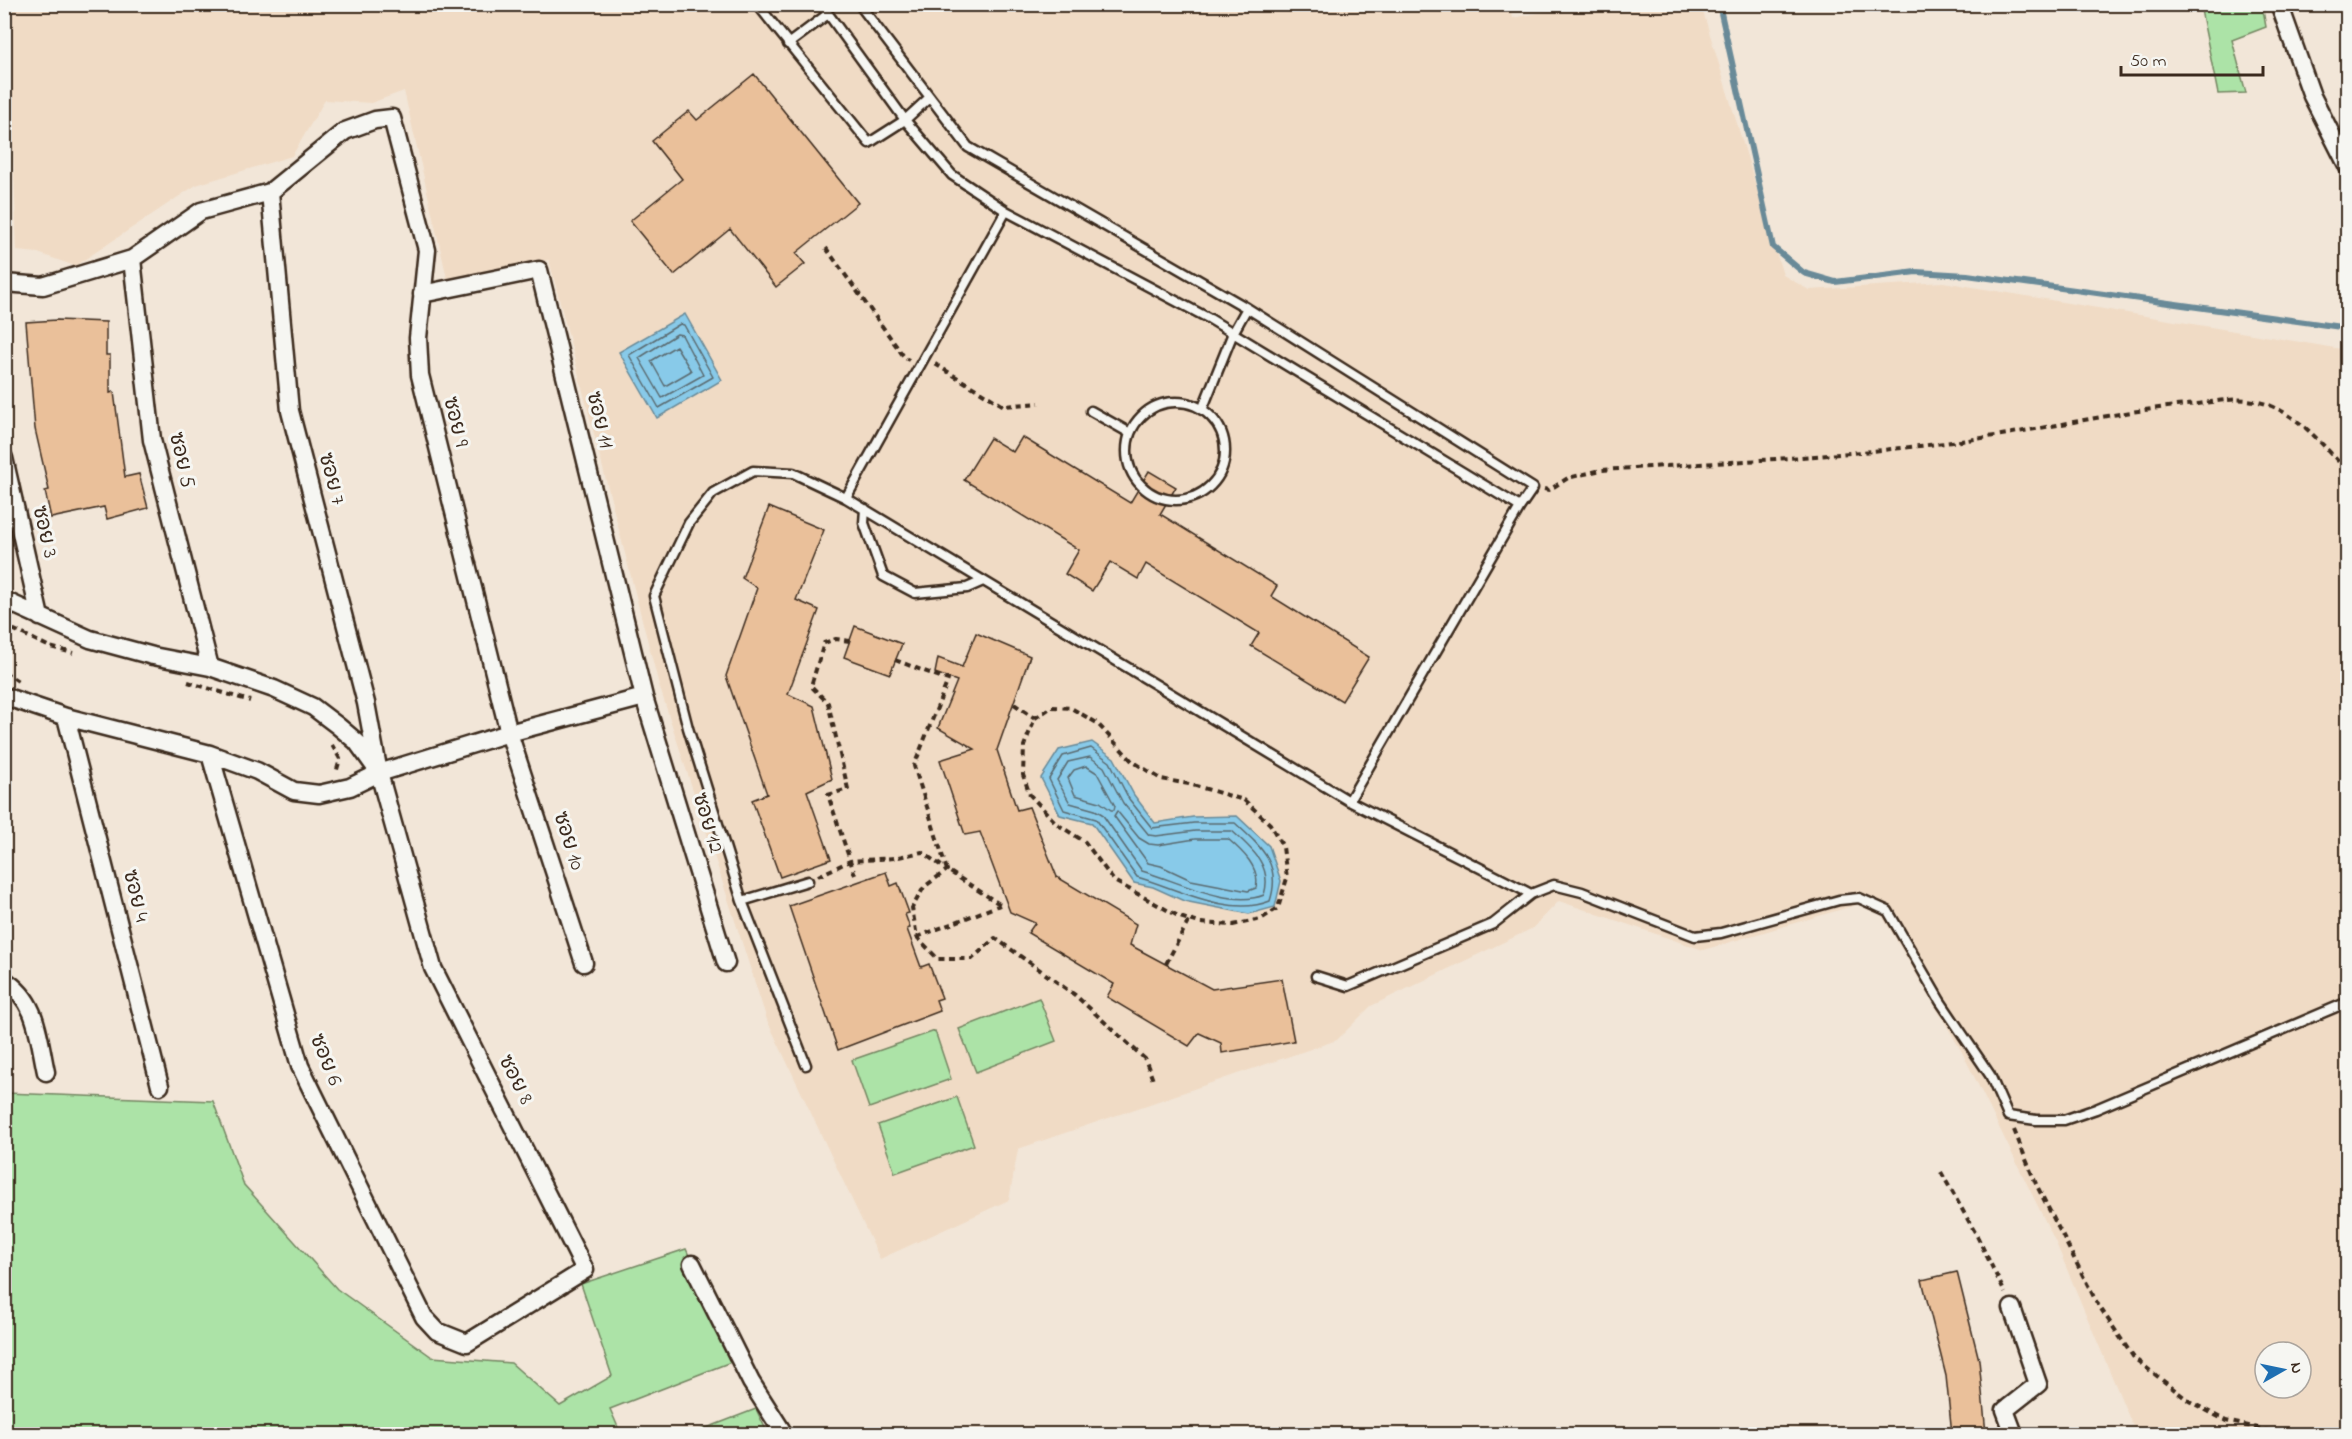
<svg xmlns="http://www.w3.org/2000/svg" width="2352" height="1439" font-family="'Indie Flower','Playpen Sans Thai',sans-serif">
<rect width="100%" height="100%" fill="#f2e6d8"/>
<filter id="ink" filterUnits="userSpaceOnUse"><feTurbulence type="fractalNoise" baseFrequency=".0167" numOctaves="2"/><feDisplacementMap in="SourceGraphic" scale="12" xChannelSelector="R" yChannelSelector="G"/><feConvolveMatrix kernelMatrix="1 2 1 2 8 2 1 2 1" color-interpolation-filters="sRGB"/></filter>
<g filter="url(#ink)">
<path fill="#f0dbc5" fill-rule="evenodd" d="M 1509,4 L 1513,18 L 1578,5 L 1701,5 L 1783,275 L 1809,290 L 1943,282 L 2347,350 L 2347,1434 L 2136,1434 L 2056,1243 L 1962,1052 L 1873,900 L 1703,950 L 1559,901 L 1533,928 L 1371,1006 L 1337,1040 L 1018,1149 L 1009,1200 L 880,1259 L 767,1020 L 659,685 L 549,260 L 447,278 L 404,91 L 371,103 L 325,100 L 292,156 L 196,185 L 75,266 L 38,253 L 17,251 L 12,120 L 5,118 L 5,5 ZM 2265,1352 L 2301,1352 L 2301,1388 L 2265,1388 Z"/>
<path fill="#ace3a7" stroke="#748662" stroke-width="1.5" d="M 2200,5 L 2262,5 L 2266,27 L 2232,40 L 2246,93 L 2218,94 Z
M 1039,998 L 1056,1041 L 976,1072 L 959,1029 Z
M 935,1031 L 951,1079 L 869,1108 L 852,1060 Z
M 5,1093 L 213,1101 L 244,1185 L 337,1289 L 432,1357 L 511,1363 L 560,1406 L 612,1376 L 581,1284 L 686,1249 L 736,1360 L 610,1409 L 621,1434 L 5,1434 Z
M 957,1097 L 974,1145 L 895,1173 L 878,1125 Z
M 756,1409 L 768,1434 L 691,1434 Z"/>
<path fill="#88cae9" stroke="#698a98" stroke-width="1.5" d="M 685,314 L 722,380 L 657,418 L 619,352 Z
M 1092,742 L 1114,758 L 1134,795 L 1155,823 L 1193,817 L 1237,816 L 1269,846 L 1281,881 L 1275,907 L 1249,914 L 1184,901 L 1153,887 L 1134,883 L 1092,823 L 1060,815 L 1041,778 L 1059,750 Z"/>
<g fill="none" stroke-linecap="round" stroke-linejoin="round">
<path stroke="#5a6a6f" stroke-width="1.5" d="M 680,324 L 684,325 L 713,377 L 659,408 L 629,355 Z
M 677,334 L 682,335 L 703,375 L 662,398 L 639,358 Z
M 676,346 L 691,371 L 665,386 L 651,361 Z
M 1091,748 L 1110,762 L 1129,799 L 1152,828 L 1194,823 L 1235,823 C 1261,847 1282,864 1270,901 C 1229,918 1177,888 1137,877 L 1096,819 L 1064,810 L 1049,779 L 1063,756 Z
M 1090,757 L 1104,767 L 1123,803 L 1149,835 L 1156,836 L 1195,831 L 1232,831 C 1252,849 1273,866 1264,895 C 1230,909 1175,880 1142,871 L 1102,814 L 1095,810 L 1070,803 L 1057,780 L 1068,762 Z
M 1086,766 L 1097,773 L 1115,806 L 1114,810 L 1111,810 L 1100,802 L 1075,795 L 1068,778 L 1074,770 Z
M 1117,811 L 1139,838 L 1149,844 L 1158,845 L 1195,839 L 1228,839 C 1242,851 1261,868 1256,888 L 1248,891 L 1191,880 L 1161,866 L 1148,863 L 1114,816 Z"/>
<path stroke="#698a98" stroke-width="6" d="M 1514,4 L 1526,4
M 1719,4 L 1773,247 L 1804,273 L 1835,282 L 1916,272 L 1967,275 L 2348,328"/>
</g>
<path fill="#eac09a" stroke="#3b2a1e" stroke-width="1.5" d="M 754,74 L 858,203 L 796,253 L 805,264 L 776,287 L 730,229 L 674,275 L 630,221 L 682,179 L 652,141 L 689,111 L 697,120 Z
M 57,320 L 106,322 L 106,355 L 110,355 L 110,393 L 114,392 L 125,477 L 139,474 L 148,508 L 107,519 L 104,507 L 51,518 L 45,491 L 49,490 L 35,429 L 26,322 Z
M 1022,437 L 1130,503 L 1149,471 L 1176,487 L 1160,514 L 1277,586 L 1271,596 L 1369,657 L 1342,701 L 1251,646 L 1259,633 L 1146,564 L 1138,579 L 1110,562 L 1092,591 L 1065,574 L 1079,550 L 964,480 L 990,438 L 1013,452 Z
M 769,507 L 824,530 L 796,600 L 819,610 L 788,694 L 814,706 L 832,779 L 807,791 L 831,859 L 780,877 L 752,800 L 767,794 L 726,676 L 757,588 L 742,578 Z
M 855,626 L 902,644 L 890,674 L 844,657 Z
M 976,633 L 1030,656 L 997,750 L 1017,810 L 1029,807 L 1057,877 L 1136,924 L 1130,945 L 1212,989 L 1282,979 L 1294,1041 L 1222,1053 L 1221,1043 L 1199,1033 L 1189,1046 L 1107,997 L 1114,984 L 1028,933 L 1035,923 L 1010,912 L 980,832 L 965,835 L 940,760 L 975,749 L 938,728 L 957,681 L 935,673 L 938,658 L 962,667 Z
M 886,872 L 891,886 L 898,883 L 909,913 L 905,914 L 910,928 L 907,929 L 921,967 L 929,964 L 942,998 L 936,1000 L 940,1011 L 838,1050 L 789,906 Z
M 1957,1272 L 1979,1360 L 1986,1434 L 1952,1434 L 1946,1376 L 1922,1280 Z"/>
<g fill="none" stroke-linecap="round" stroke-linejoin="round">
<g stroke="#3b2a1e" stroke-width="13">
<path id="lane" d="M 757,4 L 869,143 L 905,120 L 930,97
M 821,4 L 905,120 L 952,175 L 1006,211 L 1210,319 L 1520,507
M 859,4 L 968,147 L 1247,308 L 1533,488 L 1520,507 L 1349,801
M 788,44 L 828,14
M1127 451a49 49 0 1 1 98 0a49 49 0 1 1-98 0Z
M 1202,410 L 1233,333 L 1247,308
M 1091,411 L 1130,433
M 846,498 L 1006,211
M 865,509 L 864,523 L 883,576 L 915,593 L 967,588 L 983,581
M 742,901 L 808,881
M 1316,976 L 1348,986 L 1493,924 L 1531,894 L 1554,885 L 1582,892 L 1695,936 L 1721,933 L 1839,900 L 1859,898 L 1888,911 L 1940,1001 L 1990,1075 L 2008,1116 L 2036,1120 L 2064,1120 L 2096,1109 L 2348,1002
M 806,1065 L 742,901 L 688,728 L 654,596 L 689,523 L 713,493 L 753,471 L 793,473 L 846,498 L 1349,801 L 1531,894"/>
</g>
<g stroke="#3b2a1e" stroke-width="21">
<path id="street" d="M 2282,4 L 2281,9 L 2312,96 L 2348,167
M 132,259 L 152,440 L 210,667
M 4,283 L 43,286 L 132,259 L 201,211 L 270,192 L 345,131 L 375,120 L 392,118 L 427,250 L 418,338 L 420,375 L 509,733 L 584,963
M 422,294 L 539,270 L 644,697 L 726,963
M 4,458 L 40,617
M 4,600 L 90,639 L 153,656 L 210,667 L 274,689 L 313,707 L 338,726 L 357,742 L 375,767
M 4,696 L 66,717 L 210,754 L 257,771 L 294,791 L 319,794 L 350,787 L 379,773 L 509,733 L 644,697
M 66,717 L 160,1086
M 210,754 L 300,1066 L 424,1317 L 437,1331 L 467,1343 L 585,1270 L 433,968 L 379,773 L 366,703 L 290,411 L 270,192
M 4,980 C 38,1001 38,1036 46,1072
M 692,1264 L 751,1382 L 784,1434
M 2012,1308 L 2038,1384 L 2005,1410 L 2014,1434"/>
</g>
<path stroke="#3b2a1e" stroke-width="4" stroke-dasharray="6 4.5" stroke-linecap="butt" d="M 826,248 L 905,358 L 909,360
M 935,364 L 1004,406 L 1039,403
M 1544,489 L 1549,490 L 1568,478 L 1601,470 C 1729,462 1856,456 1982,438 C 2054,427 2124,410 2197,404 C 2213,402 2231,398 2247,400 C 2291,404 2320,442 2348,472
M 4,625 L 50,647 L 73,653
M 850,641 L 836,639 L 824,643 L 811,686 L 828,703 L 848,789 L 828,795 L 855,875
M 895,660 L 948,680 L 914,766 L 947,870 L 1001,905
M 4,672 L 18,681
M 188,682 L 250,701
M 1014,704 L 1035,718
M 1052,707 L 1071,708 L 1097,723 L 1132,761 L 1161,779 L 1189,784 L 1244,800 L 1270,824 L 1283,847 L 1287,878 L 1278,908 L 1261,919 L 1233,925 L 1199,923 L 1180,917 L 1114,881 L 1085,842 L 1057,824 L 1030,795 L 1023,775 L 1024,746 L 1035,718 Z
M 332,745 L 340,759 L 336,773
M 818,876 L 850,861 L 894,858 L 922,852 L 947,870 L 924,887 L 912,908 L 917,937 L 938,959 L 972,959 L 995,938 L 1075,995 L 1145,1059 L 1153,1080
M 917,937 L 1000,905
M 1166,964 L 1189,920
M 2014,1130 L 2036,1184 L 2097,1303 L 2134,1358 L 2189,1401 L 2226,1421 L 2284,1434
M 1941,1172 L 1976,1234 L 2005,1293"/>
<use href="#lane" stroke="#f6f6f2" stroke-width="8"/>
<use href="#street" stroke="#f6f6f2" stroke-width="16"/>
</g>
</g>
<g text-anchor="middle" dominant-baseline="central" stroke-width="6" stroke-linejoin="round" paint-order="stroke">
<g font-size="21" fill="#3b2a1e" stroke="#f6f6f2">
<text transform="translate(599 420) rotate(76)">ซอย 11</text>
<text transform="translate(455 422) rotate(76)">ซอย 9</text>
<text transform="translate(181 460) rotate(77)">ซอย 5</text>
<text transform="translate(331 479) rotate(75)">ซอย 7</text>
<text transform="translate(44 532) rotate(77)">ซอย 3</text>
<text transform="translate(707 823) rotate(73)">ซอย 12</text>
<text transform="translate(568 841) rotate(72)">ซอย 10</text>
<text transform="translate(135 896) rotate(76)">ซอย 4</text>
<text transform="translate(325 1060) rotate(68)">ซอย 6</text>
<text transform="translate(515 1080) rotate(63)">ซอย 8</text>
</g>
</g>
<rect width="2352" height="1439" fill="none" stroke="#f6f6f2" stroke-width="24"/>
<rect x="12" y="12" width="2328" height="1415" fill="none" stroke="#3b2a1e" stroke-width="2" filter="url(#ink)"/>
<g transform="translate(2283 1370) rotate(81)"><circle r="28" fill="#f6f6f2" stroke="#aba49d" stroke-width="1.5"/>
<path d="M0-4.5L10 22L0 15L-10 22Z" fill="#1f6fb2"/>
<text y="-9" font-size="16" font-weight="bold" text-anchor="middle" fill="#3b2a1e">N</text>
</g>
<path d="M2121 66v9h142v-9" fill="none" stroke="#3b2a1e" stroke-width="3"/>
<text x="2130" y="66" font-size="18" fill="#3b2a1e" stroke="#f6f6f2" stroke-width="4.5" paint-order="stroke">50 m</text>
</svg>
